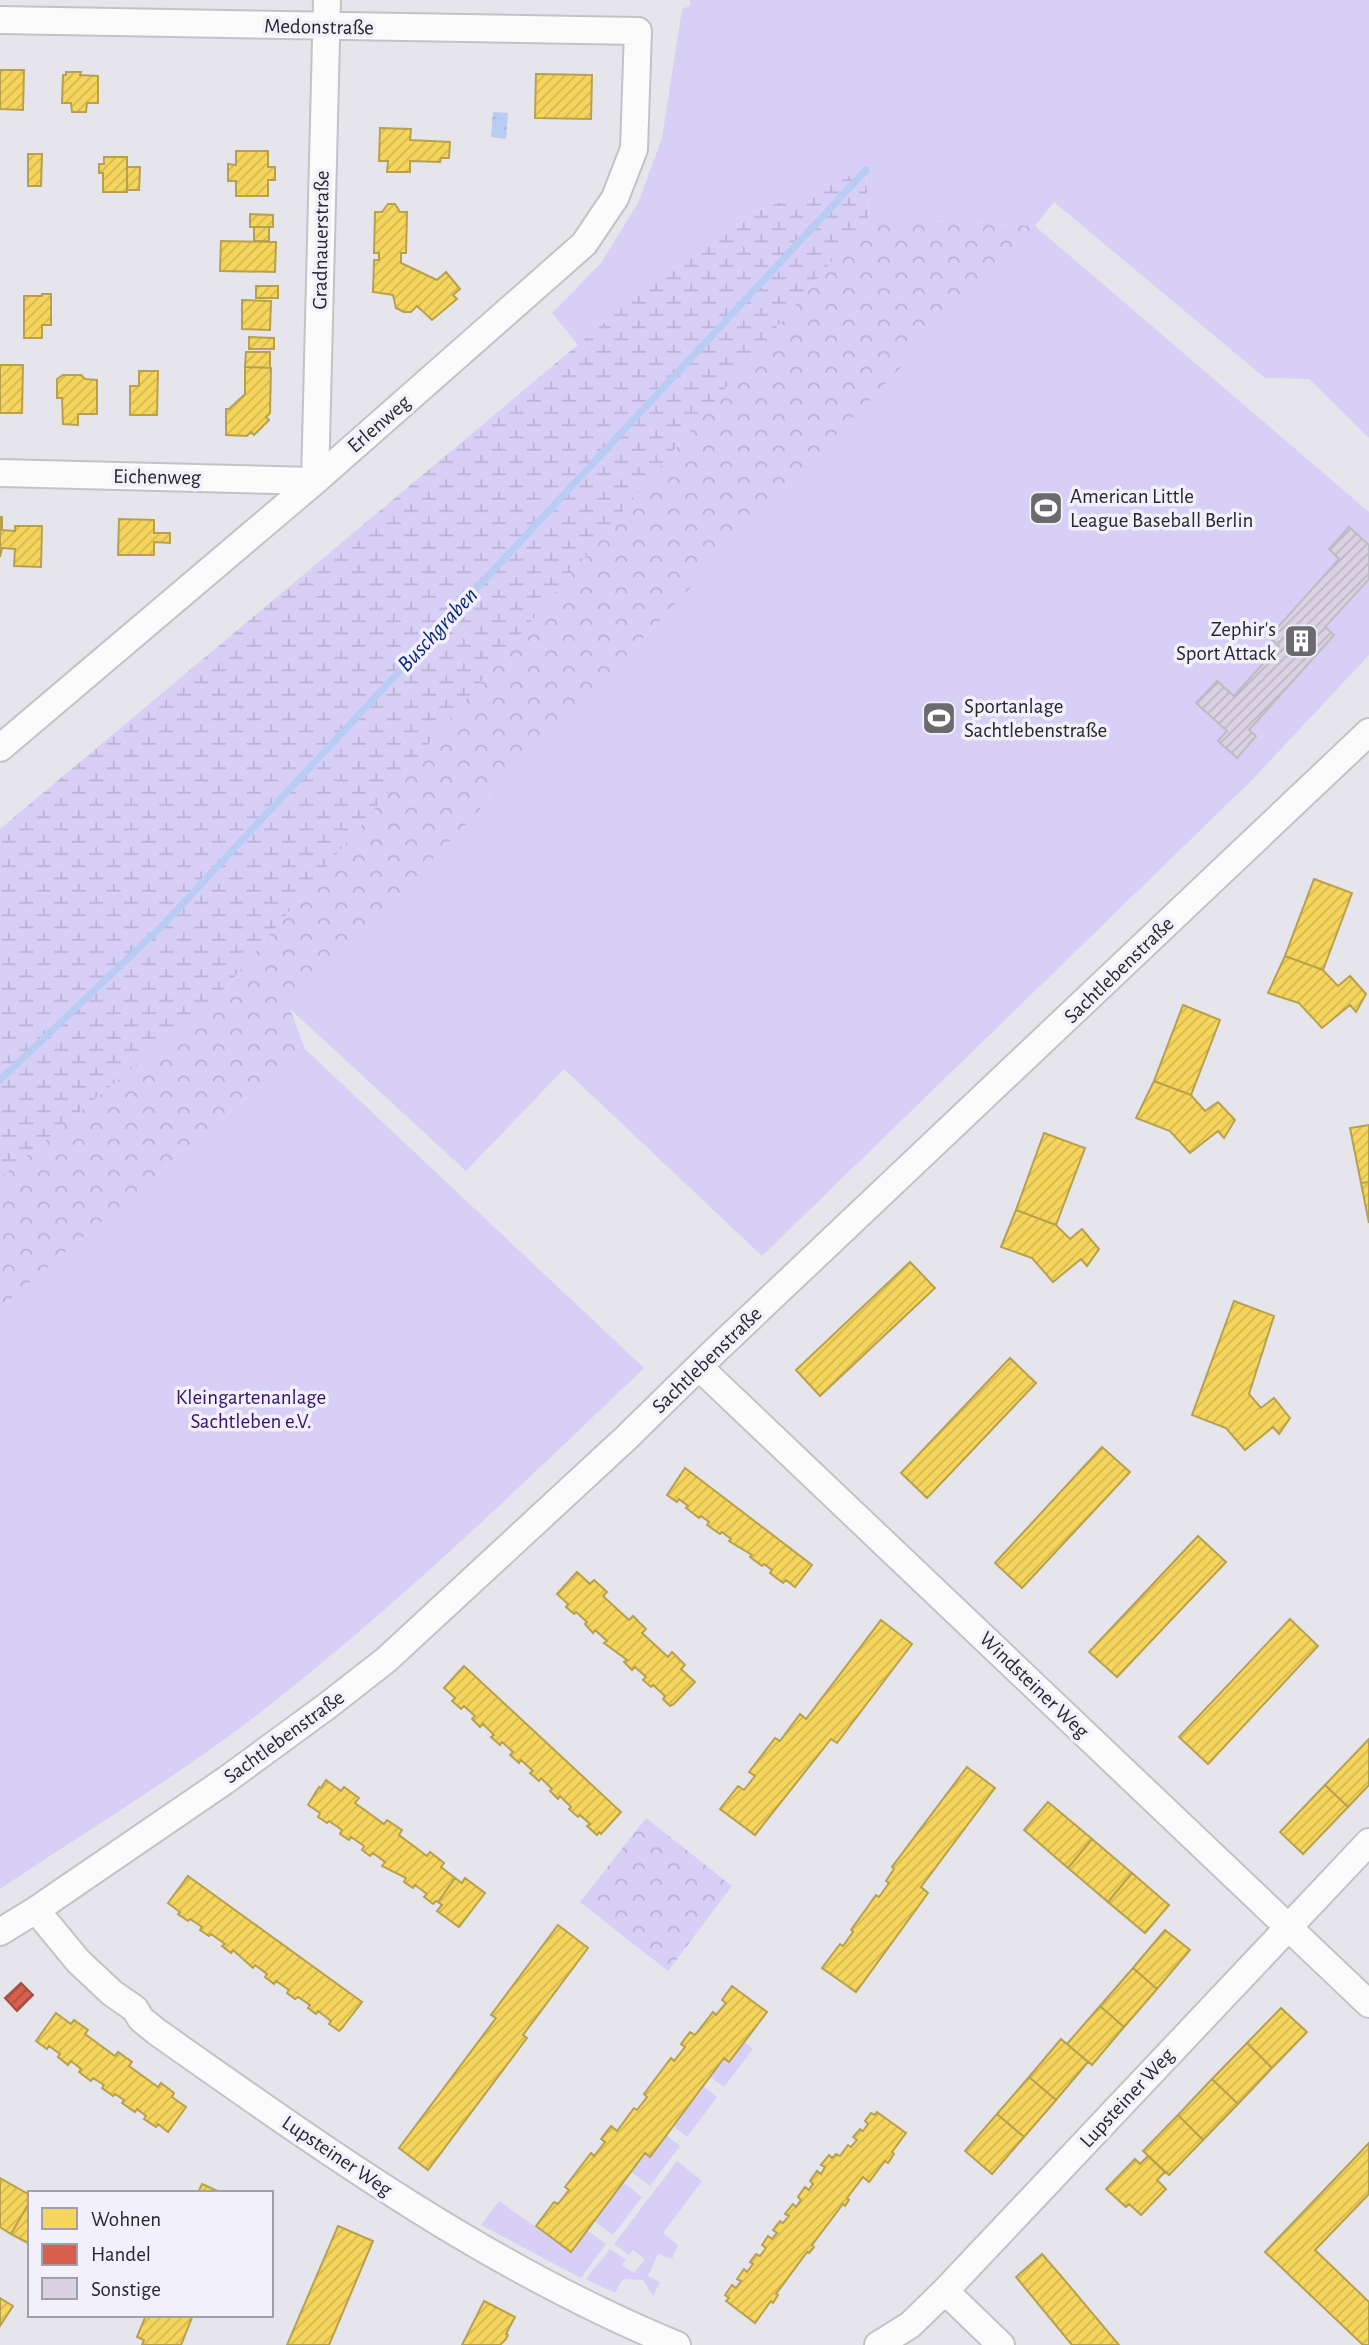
<svg xmlns="http://www.w3.org/2000/svg" width="1369" height="2345" font-family="'Alegreya Sans',sans-serif">
<defs>
<pattern id="wetland-marsh" width="20" height="14" patternUnits="userSpaceOnUse" patternTransform="scale(1.75)"><rect width="20" height="14" fill="#d8cff6"/><path d="M1 5h8M5 5V1M11 12h8M15 12V8" fill="none" stroke="#b9b2d3"/></pattern>
<pattern id="park-crowns" width="20" height="18" patternUnits="userSpaceOnUse" patternTransform="scale(1.75)"><rect width="20" height="18" fill="#d8cff6"/><path d="M2 6a3 3 0 1 1 6 0M12 15a3 3 0 1 1 6 0" fill="none" stroke="#b9b2d3"/></pattern>
<pattern id="water-ripples" width="26" height="14" patternUnits="userSpaceOnUse" patternTransform="scale(1.75)"><rect width="26" height="14" fill="#b8ccf4"/><path d="M2 4q2-2 4 0t4 0M15 11q2-2 4 0t4 0" fill="none" stroke="#9eafd1"/></pattern>
<pattern id="homes-hatch" width="6" height="6" patternUnits="userSpaceOnUse" patternTransform="scale(1.75)"><rect width="6" height="6" fill="#f6d55c"/><path d="M-1 1l2-2M0 6l6-6M5 7l2-2" fill="none" stroke="#d3b750"/></pattern>
<pattern id="shops-hatch" width="6" height="6" patternUnits="userSpaceOnUse" patternTransform="scale(1.75)"><rect width="6" height="6" fill="#d6604d"/><path d="M-1 1l2-2M0 6l6-6M5 7l2-2" fill="none" stroke="#ae4f40"/></pattern>
<pattern id="building-hatch" width="6" height="6" patternUnits="userSpaceOnUse" patternTransform="scale(1.75)"><rect width="6" height="6" fill="#dad2e3"/><path d="M-1 1l2-2M0 6l6-6M5 7l2-2" fill="none" stroke="#bbb4c3"/></pattern>
</defs>
<rect width="100%" height="100%" fill="#e6e5ec"/>
<path fill="#d8cff6" d="M 690,0 L 1369,0 L 1369,438 L 1309,379 L 1265,378 L 1054,202 L 1035,226 L 1369,512 L 1369,655 L 1252,780 L 762,1256 L 564,1069 L 466,1171 L 290,1009 L 1034,226 L 868,218 L 866,170 L 722,224 L 578,345 L 552,313 L 601,263 L 638,203 L 662,138 L 682,9 L 690,6 Z
M 305,1049 L 644,1368 C 523,1484 403,1600 271,1704 C 185,1772 91,1828 0,1889 L 0,1308 Z
M 744,2042 L 753,2049 L 724,2087 L 710,2077 L 724,2058 L 729,2062 Z
M 703,2086 L 717,2097 L 687,2137 L 673,2126 Z
M 666,2135 L 680,2146 L 650,2186 L 631,2172 L 645,2153 Z
M 677,2161 L 702,2181 L 663,2233 L 678,2245 L 672,2259 L 658,2254 L 648,2276 L 660,2282 L 653,2296 L 643,2280 L 623,2279 L 615,2293 L 586,2279 L 610,2249 L 626,2260 L 622,2265 L 634,2273 L 645,2259 L 633,2250 L 629,2255 L 614,2244 Z
M 623,2182 L 642,2197 L 613,2235 L 594,2221 Z
M 499,2201 L 571,2252 L 587,2230 L 606,2244 L 581,2278 L 481,2225 Z"/>
<path fill="url(#wetland-marsh)" d="M 866,170 L 868,218 L 217,998 L 0,1178 L 0,829 L 722,224 Z"/>
<path fill="url(#park-crowns)" d="M 868,218 L 1035,226 L 290,1009 L 305,1049 L 0,1308 L 0,1178 L 217,998 Z
M 646,1818 L 732,1886 L 668,1971 L 580,1902 Z"/>
<path fill="url(#water-ripples)" d="M 493,112 L 508,113 L 506,139 L 491,137 Z"/>
<path fill="url(#homes-hatch)" stroke="#b8a14d" stroke-width="2" d="M 0,70 L 24,70 L 23,110 L 0,109 Z
M 66,72 L 81,72 L 80,75 L 98,76 L 98,103 L 87,103 L 86,112 L 72,112 L 71,103 L 62,103 L 63,75 L 66,75 Z
M 536,74 L 592,75 L 591,119 L 535,118 Z
M 380,128 L 411,129 L 410,140 L 450,142 L 449,158 L 441,158 L 440,162 L 410,161 L 410,172 L 387,172 L 388,161 L 379,161 Z
M 236,151 L 268,151 L 268,167 L 275,167 L 275,180 L 268,180 L 268,196 L 236,196 L 236,181 L 228,181 L 228,164 L 236,165 Z
M 28,154 L 42,154 L 41,186 L 28,186 Z
M 104,157 L 127,157 L 127,192 L 103,192 L 103,173 L 99,173 L 99,164 L 104,164 Z
M 127,167 L 140,167 L 139,190 L 127,190 Z
M 388,204 L 395,204 L 400,212 L 407,212 L 406,253 L 401,253 L 401,263 L 437,280 L 446,272 L 460,289 L 453,295 L 457,299 L 432,320 L 417,306 L 411,312 L 404,312 L 396,308 L 393,295 L 373,292 L 374,260 L 379,260 L 379,253 L 374,253 L 375,212 L 382,212 Z
M 250,214 L 273,215 L 273,227 L 250,227 Z
M 254,227 L 269,227 L 269,241 L 254,241 Z
M 221,241 L 276,242 L 275,272 L 220,271 Z
M 256,286 L 278,286 L 278,298 L 256,298 Z
M 42,294 L 51,294 L 51,325 L 42,325 L 42,338 L 24,338 L 24,296 L 42,296 Z
M 242,300 L 271,301 L 270,330 L 242,329 Z
M 249,337 L 274,338 L 274,349 L 249,349 Z
M 246,352 L 270,352 L 270,368 L 245,367 Z
M 0,365 L 23,365 L 22,413 L 0,413 Z
M 245,367 L 271,368 L 270,413 L 266,417 L 269,420 L 254,435 L 251,432 L 247,436 L 226,435 L 226,409 L 229,409 L 245,394 Z
M 139,371 L 158,371 L 157,415 L 130,415 L 130,386 L 139,386 Z
M 63,375 L 81,375 L 85,379 L 97,380 L 97,414 L 78,414 L 78,425 L 63,424 L 62,398 L 57,398 L 57,379 Z
M 0,517 L 2,517 L 2,530 L 15,531 L 15,526 L 42,526 L 41,567 L 14,566 L 15,549 L 2,548 L 0,557 Z
M 119,519 L 154,520 L 154,533 L 170,533 L 170,543 L 154,542 L 154,555 L 118,555 Z
M 1314,879 L 1352,893 L 1323,970 L 1285,956 Z
M 1285,956 L 1323,970 L 1338,986 L 1350,976 L 1366,994 L 1356,1012 L 1350,1005 L 1322,1028 L 1299,1003 L 1268,993 Z
M 1183,1005 L 1220,1020 L 1191,1095 L 1154,1081 Z
M 1154,1081 L 1191,1095 L 1205,1111 L 1218,1102 L 1235,1120 L 1224,1138 L 1218,1131 L 1190,1153 L 1170,1131 L 1136,1118 Z
M 1369,1125 L 1369,1182 L 1361,1183 L 1350,1128 Z
M 1044,1133 L 1085,1148 L 1056,1225 L 1016,1210 Z
M 1369,1182 L 1369,1223 L 1361,1183 Z
M 1016,1210 L 1056,1225 L 1070,1239 L 1082,1229 L 1099,1249 L 1087,1266 L 1081,1259 L 1053,1282 L 1032,1258 L 1001,1247 Z
M 910,1262 L 935,1288 L 820,1396 L 796,1370 Z
M 1234,1301 L 1274,1316 L 1249,1394 L 1261,1408 L 1274,1398 L 1290,1418 L 1279,1434 L 1273,1427 L 1245,1450 L 1226,1428 L 1192,1415 Z
M 1010,1358 L 1036,1383 L 927,1498 L 901,1473 Z
M 1102,1447 L 1130,1472 L 1022,1588 L 995,1563 Z
M 685,1468 L 812,1565 L 795,1587 L 786,1580 L 783,1583 L 770,1573 L 772,1570 L 764,1564 L 762,1566 L 750,1557 L 752,1555 L 729,1541 L 731,1539 L 722,1532 L 720,1534 L 707,1525 L 709,1522 L 701,1516 L 699,1518 L 686,1508 L 688,1506 L 679,1499 L 677,1502 L 667,1495 Z
M 1198,1536 L 1226,1562 L 1117,1677 L 1089,1652 Z
M 577,1572 L 590,1584 L 594,1580 L 607,1592 L 603,1596 L 629,1620 L 633,1616 L 646,1629 L 642,1633 L 668,1657 L 672,1652 L 685,1665 L 681,1669 L 695,1682 L 674,1704 L 670,1706 L 663,1699 L 665,1696 L 653,1685 L 651,1687 L 643,1680 L 646,1677 L 635,1667 L 632,1670 L 624,1662 L 627,1660 L 604,1643 L 607,1641 L 595,1630 L 593,1633 L 585,1624 L 587,1622 L 576,1612 L 574,1614 L 566,1607 L 568,1604 L 557,1594 Z
M 1290,1619 L 1318,1646 L 1208,1764 L 1179,1737 Z
M 881,1620 L 912,1644 L 837,1743 L 831,1739 L 755,1835 L 720,1809 L 738,1786 L 744,1790 L 755,1776 L 749,1772 L 775,1738 L 780,1741 L 800,1714 L 806,1719 Z
M 464,1666 L 621,1812 L 601,1834 L 599,1832 L 597,1835 L 587,1826 L 590,1824 L 580,1815 L 578,1817 L 569,1809 L 571,1807 L 560,1796 L 558,1799 L 550,1791 L 552,1789 L 541,1778 L 539,1781 L 530,1773 L 533,1771 L 521,1760 L 519,1763 L 510,1755 L 513,1752 L 502,1742 L 500,1745 L 491,1737 L 494,1735 L 483,1724 L 480,1727 L 472,1719 L 475,1716 L 464,1706 L 461,1709 L 452,1701 L 455,1698 L 444,1688 Z
M 1369,1739 L 1369,1785 L 1348,1807 L 1325,1785 Z
M 967,1767 L 995,1788 L 921,1887 L 928,1893 L 856,1992 L 822,1968 L 840,1944 L 843,1946 L 853,1932 L 851,1930 L 876,1895 L 879,1897 L 889,1883 L 886,1881 L 894,1869 L 892,1867 Z
M 326,1780 L 341,1791 L 344,1787 L 359,1798 L 355,1803 L 384,1824 L 387,1820 L 402,1830 L 399,1835 L 427,1856 L 430,1852 L 444,1863 L 441,1867 L 455,1878 L 438,1902 L 436,1901 L 433,1904 L 424,1897 L 427,1894 L 415,1885 L 413,1888 L 404,1882 L 406,1878 L 382,1866 L 385,1862 L 373,1853 L 370,1856 L 362,1850 L 364,1846 L 351,1837 L 349,1840 L 340,1834 L 342,1830 L 329,1821 L 327,1823 L 318,1817 L 320,1813 L 308,1805 L 319,1787 L 321,1788 Z
M 1325,1785 L 1348,1807 L 1303,1854 L 1280,1832 Z
M 1048,1802 L 1092,1839 L 1068,1868 L 1024,1830 Z
M 1092,1839 L 1132,1873 L 1108,1902 L 1068,1868 Z
M 1132,1873 L 1169,1905 L 1145,1933 L 1108,1902 Z
M 188,1876 L 362,2002 L 342,2028 L 339,2031 L 329,2024 L 331,2021 L 318,2011 L 316,2014 L 308,2008 L 310,2005 L 298,1997 L 295,1999 L 287,1993 L 289,1990 L 276,1981 L 274,1984 L 265,1977 L 267,1974 L 255,1965 L 253,1968 L 233,1950 L 231,1953 L 222,1946 L 225,1944 L 211,1934 L 209,1936 L 200,1930 L 202,1927 L 190,1919 L 188,1921 L 178,1914 L 180,1912 L 168,1903 Z
M 455,1878 L 462,1883 L 465,1878 L 485,1893 L 459,1927 L 437,1911 L 442,1905 L 438,1902 Z
M 558,1925 L 588,1948 L 523,2035 L 527,2038 L 428,2170 L 399,2148 L 496,2018 L 491,2015 Z
M 1165,1930 L 1190,1950 L 1157,1989 L 1133,1968 Z
M 1133,1968 L 1157,1989 L 1124,2027 L 1100,2006 Z
M 732,1986 L 767,2012 L 729,2062 L 724,2058 L 650,2157 L 645,2153 L 571,2252 L 536,2226 L 554,2202 L 558,2204 L 569,2190 L 565,2187 L 591,2153 L 594,2156 L 605,2142 L 601,2139 L 611,2126 L 617,2131 L 634,2108 L 637,2110 L 647,2097 L 644,2094 L 671,2058 L 674,2061 L 685,2047 L 681,2044 L 690,2032 L 695,2035 L 713,2012 L 716,2015 L 726,2003 L 722,2000 Z
M 1100,2006 L 1124,2027 L 1092,2065 L 1067,2044 Z
M 1281,2008 L 1307,2032 L 1272,2068 L 1247,2043 Z
M 56,2013 L 71,2024 L 74,2020 L 88,2030 L 85,2034 L 115,2056 L 118,2052 L 132,2062 L 129,2066 L 158,2087 L 161,2083 L 174,2093 L 172,2097 L 186,2107 L 168,2132 L 158,2124 L 156,2127 L 144,2119 L 146,2116 L 137,2109 L 135,2112 L 122,2103 L 124,2100 L 115,2094 L 113,2096 L 102,2088 L 104,2085 L 93,2078 L 91,2081 L 79,2072 L 81,2069 L 71,2061 L 68,2065 L 58,2057 L 60,2054 L 49,2046 L 47,2049 L 36,2041 Z
M 1061,2039 L 1088,2062 L 1056,2100 L 1029,2077 Z
M 1247,2043 L 1272,2068 L 1238,2104 L 1212,2079 Z
M 1029,2077 L 1056,2100 L 1024,2137 L 997,2114 Z
M 1212,2079 L 1238,2104 L 1203,2140 L 1178,2115 Z
M 877,2112 L 906,2133 L 892,2152 L 894,2154 L 888,2163 L 885,2161 L 869,2182 L 863,2177 L 847,2198 L 849,2200 L 845,2206 L 843,2204 L 812,2245 L 814,2247 L 809,2253 L 807,2252 L 776,2294 L 778,2295 L 773,2303 L 771,2301 L 755,2323 L 726,2301 L 729,2298 L 725,2295 L 732,2285 L 736,2288 L 741,2281 L 737,2279 L 744,2269 L 747,2272 L 753,2264 L 750,2262 L 756,2254 L 760,2256 L 766,2248 L 762,2245 L 768,2236 L 772,2239 L 777,2233 L 773,2230 L 780,2221 L 783,2223 L 789,2216 L 785,2214 L 793,2204 L 796,2207 L 801,2200 L 798,2197 L 805,2187 L 809,2190 L 813,2184 L 810,2181 L 817,2171 L 821,2174 L 825,2167 L 821,2165 L 829,2155 L 832,2158 L 836,2154 L 840,2156 L 848,2145 L 851,2147 L 857,2140 L 853,2137 L 860,2129 L 863,2131 L 868,2124 L 865,2121 L 871,2113 L 875,2115 Z
M 997,2114 L 1024,2137 L 992,2174 L 965,2151 Z
M 1178,2115 L 1203,2140 L 1169,2175 L 1143,2151 Z
M 1369,2143 L 1369,2194 L 1315,2250 L 1369,2302 L 1369,2345 L 1363,2345 L 1265,2252 Z
M 1148,2156 L 1165,2172 L 1157,2180 L 1166,2189 L 1141,2215 L 1129,2204 L 1126,2207 L 1106,2189 L 1135,2159 L 1140,2164 Z
M 0,2178 L 30,2195 L 30,2201 L 11,2234 L 0,2227 Z
M 202,2184 L 222,2193 L 198,2193 Z
M 30,2201 L 30,2244 L 11,2234 Z
M 338,2226 L 373,2241 L 329,2345 L 287,2345 Z
M 1042,2254 L 1067,2283 L 1119,2345 L 1072,2345 L 1016,2277 Z
M 0,2298 L 13,2306 L 0,2326 Z
M 484,2301 L 515,2317 L 506,2334 L 508,2335 L 506,2339 L 500,2345 L 462,2345 Z
M 146,2315 L 193,2315 L 181,2345 L 142,2345 L 144,2340 L 137,2337 Z"/>
<path fill="url(#shops-hatch)" stroke="#a24f43" stroke-width="2" d="M 21,1983 L 33,1995 L 17,2011 L 5,1998 Z"/>
<g fill="none" stroke-linecap="round" stroke-linejoin="round">
<path stroke="#b8ccf4" stroke-width="7" d="M 0,1080 L 164,924 L 866,170"/>
</g>
<path fill="url(#building-hatch)" stroke="#bdbcc1" stroke-width="2" d="M 1349,527 L 1369,545 L 1369,579 L 1325,627 L 1334,635 L 1249,730 L 1256,736 L 1237,758 L 1218,741 L 1227,731 L 1196,703 L 1217,681 L 1234,696 L 1279,646 L 1269,637 L 1339,559 L 1329,549 Z"/>
<g fill="none" stroke-linecap="round" stroke-linejoin="round">
<g stroke="#c3c2c7" stroke-width="30">
<path id="minor" d="M 0,20 L 638,31 L 634,149 L 615,198 L 584,244 L 315,481 L 0,748
M 0,473 L 315,481 L 327,0
M 699,1367 L 1369,2004
M 36,1910 L 78,1961 L 112,1993 L 135,2009 L 141,2019 L 157,2032 C 323,2149 489,2268 677,2345
M 0,1932 L 36,1910 L 226,1780 L 327,1706 L 386,1660 L 625,1439 L 716,1350 L 1369,732
M 945,2291 L 1001,2345
M 878,2345 L 910,2325 L 945,2291 L 1369,1842"/>
</g>
<use href="#minor" stroke="#fbfbfc" stroke-width="26"/>
</g>
<defs>
<g id="stadium-square" transform="scale(1.75)"><rect x="-9" y="-9" width="18" height="18" rx="4" fill="#6a6a6f" stroke="#f2f0fc"/><path d="M0-5a6.5 5 0 1 0 0 10a6.5 5 0 1 0 0-10ZM-3.5-1.8h7v3.6h-7Z" fill="#fff"/></g>
<g id="building-square" transform="scale(1.75)"><rect x="-9" y="-9" width="18" height="18" rx="4" fill="#6a6a6f" stroke="#f2f0fc"/><path d="M-4-6H4V6H1V3H-1V6H-4ZM-2.5-4.3h1.7v1.8h-1.7ZM.8-4.3h1.7v1.8H.8ZM-2.5-1h1.7V.8h-1.7ZM.8-1h1.7V.8H.8Z" fill="#fff"/></g>
</defs>
<g fill-rule="evenodd">
<use href="#stadium-square" x="1046" y="508"/>
<use href="#building-square" x="1301" y="641"/>
<use href="#stadium-square" x="939" y="718"/>
</g>
<g text-anchor="middle" dominant-baseline="central" stroke-width="7" stroke-linejoin="round" paint-order="stroke">
<g font-size="21" fill="#28272b" stroke="#f2f0fc">
<text transform="translate(319 27) rotate(1)">Medonstraße</text>
<text transform="translate(321 240) rotate(-89)">Gradnauerstraße</text>
<text transform="translate(379 424) rotate(-41)">Erlenweg</text>
<text transform="translate(157 477) rotate(1)">Eichenweg</text>
<text transform="translate(1119 970) rotate(-44)">Sachtlebenstraße</text>
<text transform="translate(707 1360) rotate(-44)">Sachtlebenstraße</text>
<text transform="translate(1034 1685) rotate(44)">Windsteiner Weg</text>
<text transform="translate(284 1737) rotate(-36)">Sachtlebenstraße</text>
<text transform="translate(1127 2098) rotate(-47)">Lupsteiner Weg</text>
<text transform="translate(337 2156) rotate(34)">Lupsteiner Weg</text>
</g>
<g font-size="21" fill="#28272b" stroke="#f2f0fc" text-anchor="start">
<text x="1070" y="496">American Little<tspan x="1070" dy="24">League Baseball Berlin</tspan></text>
<text x="1276" y="629" text-anchor="end">Zephir's<tspan x="1276" dy="24">Sport Attack</tspan></text>
<text x="964" y="706">Sportanlage<tspan x="964" dy="24">Sachtlebenstraße</tspan></text>
</g>
<g font-size="21" fill="#361367" stroke="#f2f0fc">
<text x="251" y="1397">Kleingartenanlage<tspan x="251" dy="24">Sachtleben e.V.</tspan></text>
</g>
<g font-size="23" font-style="italic" fill="#0b2a76" stroke="#f2f0fc">
<text transform="translate(438 630) rotate(-47)">Buschgraben</text>
</g>
</g>
<rect x="28" y="2191" width="245" height="126" fill="#f2f0fc" stroke="#a1a0a8" stroke-width="2"/>
<rect x="42" y="2208" width="35" height="21" fill="#f6d55c" stroke="#a1a0a8" stroke-width="2"/>
<text x="91" y="2226" font-size="21" fill="#28272b">Wohnen</text>
<rect x="42" y="2244" width="35" height="21" fill="#d6604d" stroke="#a1a0a8" stroke-width="2"/>
<text x="91" y="2261" font-size="21" fill="#28272b">Handel</text>
<rect x="42" y="2278" width="35" height="21" fill="#dad2e3" stroke="#a1a0a8" stroke-width="2"/>
<text x="91" y="2296" font-size="21" fill="#28272b">Sonstige</text>
</svg>
